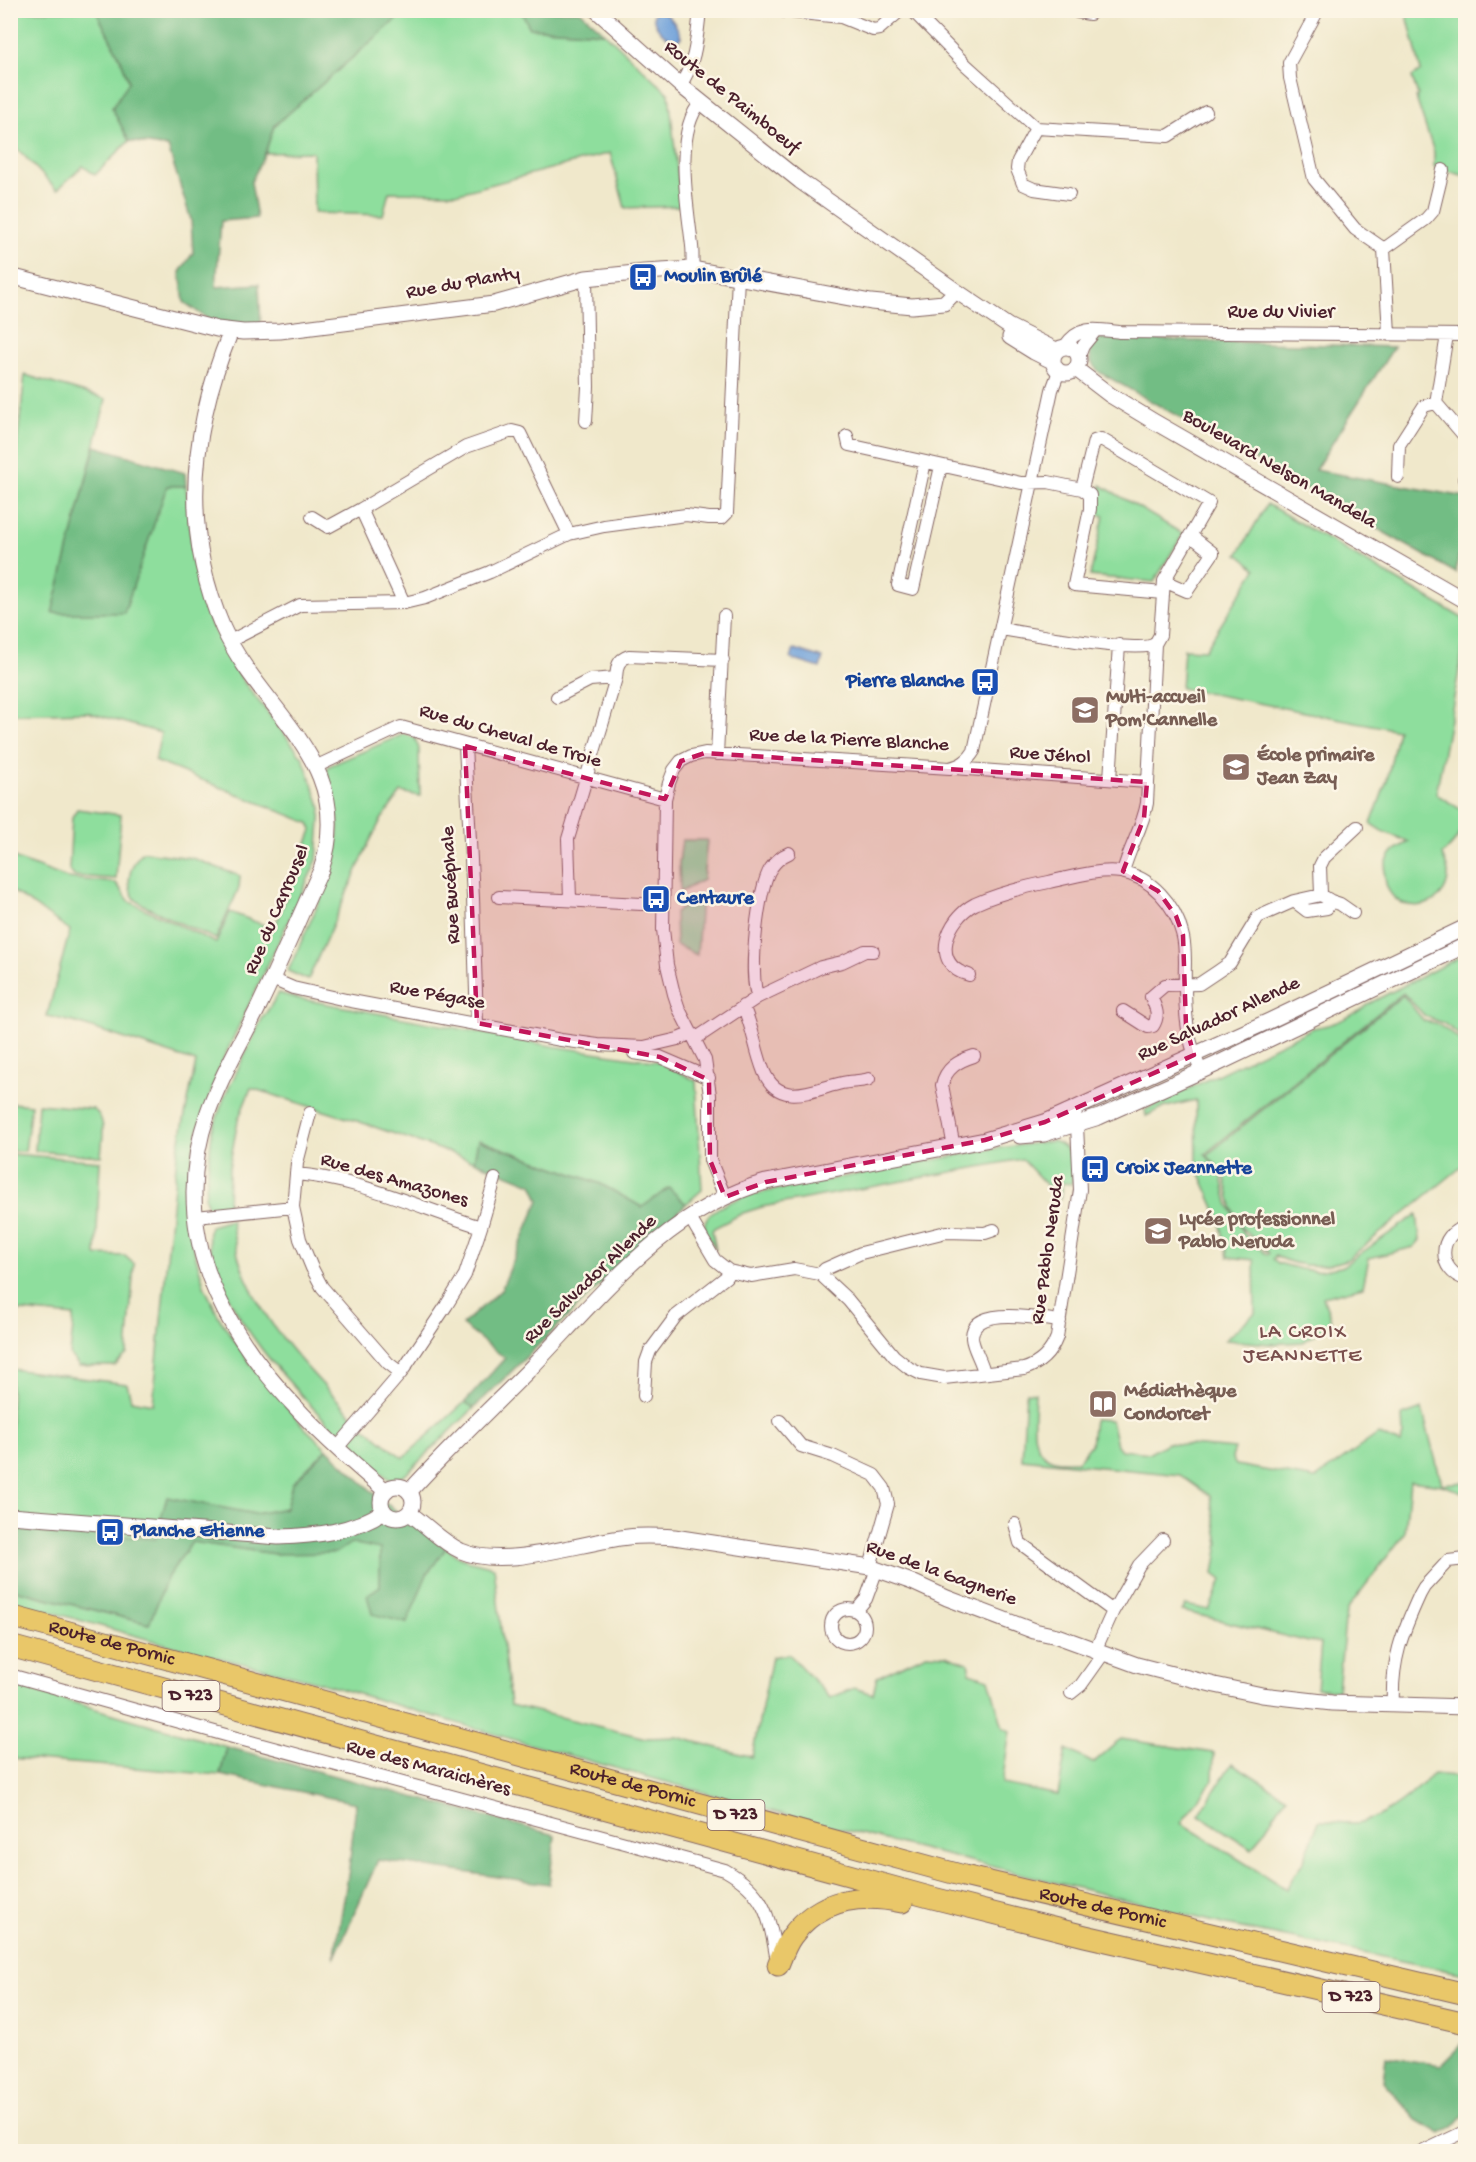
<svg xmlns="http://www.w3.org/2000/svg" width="1476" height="2162" font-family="'Gochi Hand',sans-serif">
<rect width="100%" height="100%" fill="#fcf5e5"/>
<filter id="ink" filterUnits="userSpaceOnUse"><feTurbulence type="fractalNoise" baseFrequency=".0167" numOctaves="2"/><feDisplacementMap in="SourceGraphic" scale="12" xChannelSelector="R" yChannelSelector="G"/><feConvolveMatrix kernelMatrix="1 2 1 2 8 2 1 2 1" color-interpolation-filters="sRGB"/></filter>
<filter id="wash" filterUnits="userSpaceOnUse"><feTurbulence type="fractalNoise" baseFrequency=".008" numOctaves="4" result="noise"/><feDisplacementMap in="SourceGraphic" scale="24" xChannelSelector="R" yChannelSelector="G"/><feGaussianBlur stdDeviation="1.35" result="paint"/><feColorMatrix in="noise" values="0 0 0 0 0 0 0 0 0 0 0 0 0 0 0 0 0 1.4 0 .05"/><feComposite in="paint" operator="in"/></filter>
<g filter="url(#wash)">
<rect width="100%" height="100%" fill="#f0e8cb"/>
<path fill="#8ede9d" stroke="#6c7e64" stroke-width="1.5" d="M 10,11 L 96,11 L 121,60 L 129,82 L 112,108 L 129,141 L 95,175 L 83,166 L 57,190 L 11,142 Z
M 406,11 L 522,11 L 523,15 L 530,28 L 605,33 L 669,94 L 681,206 L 625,208 L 610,153 L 459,193 L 389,192 L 383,215 L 314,213 L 313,152 L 265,153 L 274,126 Z
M 1406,11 L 1465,11 L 1465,176 L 1434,167 L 1434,152 L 1416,98 L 1418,95 L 1412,77 L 1421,71 Z
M 25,375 L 106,399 L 53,613 L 124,612 L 167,485 L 186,486 L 193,561 L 211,624 L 243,681 L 303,758 L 321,808 L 317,860 L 221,1064 L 198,1130 L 188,1177 L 192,1243 L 205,1288 L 220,1319 L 252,1366 L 304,1427 L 327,1449 L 292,1484 L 287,1508 L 255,1514 L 167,1497 L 156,1539 L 11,1526 L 11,1369 L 127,1384 L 131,1400 L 153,1404 L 177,1154 L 196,1062 L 77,1023 L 47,1016 L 70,930 L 11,890 L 10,850 L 16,859 L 67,878 L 116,883 L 130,902 L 216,943 L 230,912 L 274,929 L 312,830 L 309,823 L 155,761 L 161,733 L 87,712 L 11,714 L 10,471 L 14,471 Z
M 1101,485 L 1183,534 L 1154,582 L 1090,576 L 1104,516 L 1096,513 Z
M 1267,504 L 1464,619 L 1462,655 L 1436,794 L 1465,812 C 1466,831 1455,842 1442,855 C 1444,860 1448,867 1448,873 C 1450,913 1389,918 1385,878 C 1384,869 1386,859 1393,852 C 1396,848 1404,845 1409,842 L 1382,831 L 1371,824 L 1387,780 L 1398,730 L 1181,688 L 1184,649 L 1205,650 L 1256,569 L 1238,554 Z
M 404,734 L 415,738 L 419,749 L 420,796 L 401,792 L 381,820 L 368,845 L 308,980 L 288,971 L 329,880 L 337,852 L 338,818 L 327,771 L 329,766 Z
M 77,809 L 121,815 L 116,879 L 74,876 L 69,869 L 72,817 Z
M 682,840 L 707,840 L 703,880 L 680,892 L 679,863 Z
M 143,852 L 192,858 L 240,876 L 239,888 L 216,939 C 204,934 140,906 135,899 C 124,884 130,863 143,852 Z
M 701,898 L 697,955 L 676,945 L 675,912 Z
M 1465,954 L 1465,1039 L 1443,1023 L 1425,1016 L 1403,993 L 1205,1154 L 1221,1173 L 1228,1203 L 1244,1234 L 1267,1255 L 1269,1253 L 1243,1229 L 1233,1210 L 1224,1174 L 1207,1155 L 1403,995 L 1424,1021 L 1436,1023 L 1465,1043 L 1465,1164 L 1348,1259 C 1323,1269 1300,1268 1275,1256 L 1273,1259 L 1278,1263 L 1301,1269 L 1316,1271 L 1341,1267 L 1417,1214 L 1420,1240 L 1414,1247 L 1369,1258 L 1363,1287 L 1323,1297 L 1332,1323 L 1303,1342 L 1270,1344 L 1225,1340 L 1255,1313 L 1254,1260 L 1228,1257 L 1219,1217 L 1197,1167 L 1196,1100 L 1162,1108 L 1146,1116 L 1145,1110 L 1313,1028 C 1335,1025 1352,1017 1370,1003 Z
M 279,993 L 296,998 L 552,1046 L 661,1062 L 696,1081 L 702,1190 L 686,1204 L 669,1188 L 642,1208 L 601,1184 L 479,1140 L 474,1161 L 360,1122 L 251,1088 L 238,1120 L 229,1168 L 228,1209 L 212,1210 L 208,1207 L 205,1198 L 212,1131 L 224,1098 L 262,1019 Z
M 11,1103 L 31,1105 L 25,1151 L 11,1151 Z
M 38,1104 L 93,1109 C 108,1119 102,1139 101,1156 L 35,1151 Z
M 1053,1141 C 1074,1148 1074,1165 1072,1184 L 1062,1183 L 1060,1199 L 1022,1159 L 762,1207 L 743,1213 L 714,1228 L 712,1231 L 716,1250 C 713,1243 706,1236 705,1228 C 701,1211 732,1202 744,1196 L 991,1149 Z
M 11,1154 L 100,1161 L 96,1255 L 125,1256 L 134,1264 L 127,1354 L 115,1366 L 79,1366 L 70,1355 L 74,1316 L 11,1310 Z
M 231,1220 C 234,1235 236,1251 241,1265 C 263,1326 311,1373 355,1418 L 344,1431 L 334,1430 C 285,1378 240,1334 215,1266 C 211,1254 206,1238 210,1226 Z
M 1026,1392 L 1035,1393 C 1035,1415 1026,1452 1054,1460 C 1061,1462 1070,1461 1078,1461 L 1091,1445 L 1094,1419 L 1111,1420 L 1117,1445 L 1121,1450 L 1150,1453 L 1167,1443 L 1235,1449 L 1232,1458 L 1236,1465 L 1315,1479 L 1378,1434 L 1400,1444 L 1403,1435 L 1402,1416 L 1422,1409 L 1442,1484 L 1465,1482 L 1465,1493 L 1442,1485 L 1410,1481 L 1405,1533 L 1346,1611 L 1338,1691 L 1317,1688 L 1321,1643 L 1309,1642 L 1182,1611 L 1186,1605 L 1209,1610 L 1222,1580 L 1214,1574 L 1219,1543 L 1210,1496 L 1180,1475 L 1022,1459 Z
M 465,1402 L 474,1408 L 404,1476 L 390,1480 L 353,1449 L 352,1438 L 364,1427 L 403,1458 Z
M 192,1542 L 275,1554 L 351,1543 L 380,1548 L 380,1586 L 406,1623 L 427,1574 L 446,1548 L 460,1558 L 494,1567 L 510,1705 L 646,1738 L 677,1737 L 752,1757 L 772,1657 L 789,1654 L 830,1698 L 854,1688 L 873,1694 L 877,1677 L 926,1654 L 946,1655 L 968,1663 L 970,1673 L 989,1679 L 1003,1728 L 1010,1731 L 1002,1784 L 1058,1795 L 1066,1749 L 1093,1763 L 1121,1739 L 1214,1753 L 1213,1780 L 1181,1823 L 1286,1889 L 1304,1860 L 1319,1821 C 1332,1821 1349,1825 1362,1822 C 1390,1815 1414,1793 1433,1774 L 1465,1777 L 1465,1974 L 1227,1925 L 797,1818 L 532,1745 L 307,1679 L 183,1649 L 11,1601 L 10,1589 L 149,1624 L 168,1576 Z
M 10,1684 L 227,1747 L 220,1775 L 11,1758 Z
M 1232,1763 L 1286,1797 L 1252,1849 L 1199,1815 Z"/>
<path fill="#72bd84" stroke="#5e6e58" stroke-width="1.5" d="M 96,11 L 406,11 L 274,126 L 265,153 L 251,182 L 257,218 L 221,221 L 216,287 L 259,284 L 261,327 L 212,322 L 184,302 L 180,272 L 193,253 L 191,220 L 168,147 L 129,141 L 112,108 L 129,82 L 121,60 Z
M 522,11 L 580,11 L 605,33 L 530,28 L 523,15 Z
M 1101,338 L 1394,347 L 1315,470 L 1465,497 L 1465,510 L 1456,573 L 1099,372 L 1091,362 L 1089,346 L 1093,342 Z
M 95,446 L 185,473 L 186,486 L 167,486 L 124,613 L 52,613 Z
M 478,1140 L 601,1184 L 642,1207 L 669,1188 L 686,1204 L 606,1279 L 474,1408 L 465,1402 L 505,1358 L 462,1325 L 501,1290 L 539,1200 L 532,1184 L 474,1161 Z
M 327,1449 L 378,1497 L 446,1548 L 427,1574 L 407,1623 L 372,1614 L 367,1595 L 380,1586 L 380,1549 L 351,1543 L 336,1553 L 275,1554 L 192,1542 L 168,1576 L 149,1624 L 11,1589 L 11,1526 L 155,1539 L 167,1497 L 255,1514 L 286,1508 L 292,1484 Z
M 227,1747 L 555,1835 L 549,1884 L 378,1860 L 334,1959 L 349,1869 L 356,1803 L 220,1775 Z
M 1465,2041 L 1465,2114 L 1454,2126 L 1441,2134 L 1417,2120 L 1383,2081 L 1386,2057 L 1441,2065 Z"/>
<path fill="#6fa1da" stroke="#5c6082" stroke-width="1.5" d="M 657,11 L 661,11 C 672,18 677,25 681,37 L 676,42 C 664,36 655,29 653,15 Z
M 794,649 L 823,658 L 820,668 L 791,659 Z"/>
</g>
<g filter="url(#ink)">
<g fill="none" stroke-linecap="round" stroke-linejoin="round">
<g stroke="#846563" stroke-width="14">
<path id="minor" d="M 771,10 L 841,17 L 873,30 L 879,29 L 901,10
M 912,10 L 966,65 L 1036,128 L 1168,136 L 1206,112
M 1077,10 L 1077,12 L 1090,14 L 1094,10
M 1318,10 L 1289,63 L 1290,78 L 1314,179 L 1355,229 L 1384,249
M 680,85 C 696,64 697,36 700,10
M 1036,128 L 1018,161 L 1017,169 L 1023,184 L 1034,189 L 1069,194
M 1384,249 L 1426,219 L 1433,211 L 1443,170
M 1384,249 L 1389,333
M 693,269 C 692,262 693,254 692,246 C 688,208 673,133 701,102
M 586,278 L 588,387 L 586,421
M 1447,335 L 1436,403 L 1466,438
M 1065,346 C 1079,325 1096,329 1119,332 L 1466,335
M 1079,356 L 1083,346 L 1096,330
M 847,436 L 849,445 L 1021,483 L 1048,482 L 1082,489 L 1094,441 L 1101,439 L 1209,503 L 1164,581 L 1160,635 L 1155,644 L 1147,803 C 1143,827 1129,848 1123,872
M 925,462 L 898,585 L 913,589 L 941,466
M 1398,477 L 1399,445 L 1424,406 L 1436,403
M 1464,479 L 1466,474
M 1082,489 L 1090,495 L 1090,509 L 1074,585 L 1163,593
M 312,517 L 328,527 L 361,509
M 1164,581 L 1187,591 L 1213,553 L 1190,535
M 404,603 L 361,509 L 466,447 L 512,431 L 520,433 L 569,534
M 1001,629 C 1026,633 1140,654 1155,644
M 230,641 L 300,605 L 404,603 L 425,598 L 490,572 L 569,534 L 604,526 L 686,515 L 709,518 L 722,518 L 727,513 L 738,277
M 557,697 L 590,680 L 616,678
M 465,746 L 473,898 L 477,1023
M 717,754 L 724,616
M 315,767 L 401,727 L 665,799
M 954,768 L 1147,782
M 1110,779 L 1119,645
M 1321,895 L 1331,901 L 1327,908 L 1307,911 L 1294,901 Z
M 1321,895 L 1320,866 L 1324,858 L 1357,827
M 499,897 L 642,904
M 570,899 L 568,839 L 616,678 C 617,667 617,660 629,656 L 723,660
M 1331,901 L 1340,904 L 1353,913
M 969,975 C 929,965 947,918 975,904 C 999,893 1024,887 1049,882 C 1072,877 1097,869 1121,872 C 1152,877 1175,905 1182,933 C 1187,949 1184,967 1185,983 C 1185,1017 1187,1039 1201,1071
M 272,979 L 293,988 L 346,1000 L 561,1040 L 598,1045 L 644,1047 L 678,1039 L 692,1033
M 758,997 C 748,978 758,885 771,868 C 775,862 782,856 789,853
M 743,1006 C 753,1027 755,1050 764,1072 C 780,1109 814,1089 842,1083 C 851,1081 860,1082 869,1079
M 1123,1011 L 1148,1027 L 1153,1026 C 1160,1015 1156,1008 1151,997 L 1165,985 L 1199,984 L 1217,972 L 1230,963 L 1258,917 L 1294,901
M 695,1039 L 758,997 L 821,967 L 842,962 L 865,951 L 873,951
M 634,1053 L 660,1057 L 709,1078
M 954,1147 L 942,1085 C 946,1068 958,1061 974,1056
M 296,1174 L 297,1163 L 310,1113
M 725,1197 L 710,1160 L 710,1095 L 705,1060 L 679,1009 L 674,994 L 667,965 L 663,929 L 665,799 L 669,783 L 674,770 L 681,761 L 691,756 L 705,753 L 950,768 C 961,765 968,761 974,751 L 1052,390 L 1059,371
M 196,1217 L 293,1207
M 690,1218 L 715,1260 L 729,1271 L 751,1276 L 794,1269 L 820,1274 L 848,1300 L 894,1356 L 909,1368 L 921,1374 L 944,1378 L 1024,1369 C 1040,1364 1051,1353 1057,1337 L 1080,1190 L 1077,1125 L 1075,1115
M 481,1227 L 495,1179
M 1466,1227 C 1437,1233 1437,1272 1466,1279
M 820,1274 L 825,1269 L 861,1253 L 946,1232 L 985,1233 L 994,1230
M 984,1373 C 982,1361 973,1349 972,1338 C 971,1304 1041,1319 1060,1321
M 644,1396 L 646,1362 L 650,1351 L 676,1316 L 726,1277 L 729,1271
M 780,1421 L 801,1446 L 833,1456 L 874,1475 L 884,1488 L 888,1504 L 870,1567
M 337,1448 L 401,1373 L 446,1306 L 465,1275 L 481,1227 C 420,1208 360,1179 296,1174 L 293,1207 L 300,1239 L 312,1268 L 322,1287 L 388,1363 L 401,1373
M 1015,1524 L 1020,1543 L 1113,1611 L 1095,1651
M831 1626a17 17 0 1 1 34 0a17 17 0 1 1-34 0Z
M 856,1611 L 866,1599 L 877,1569
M 1113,1611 L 1139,1565 L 1163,1540
M 10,1675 L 240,1739 L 725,1870 C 767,1894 769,1917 777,1961
M 1071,1693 L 1081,1685 L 1103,1654
M 1393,1705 C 1391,1661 1402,1633 1420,1594 L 1424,1587 L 1448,1561 L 1466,1559
M 1422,2152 L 1466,2131"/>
</g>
<g stroke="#846563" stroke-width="17">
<path id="tertiary" d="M 596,10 L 680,85 L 800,181 L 956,291 L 1008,326 L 1056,350
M 10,276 L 217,329 L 243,332 L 280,331 L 494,304 L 586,278 L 645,272 L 693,269 L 871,302 L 912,306 L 944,303 L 956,291
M 231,331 C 191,428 180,528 223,628 C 261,713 358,762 321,870 C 300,915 281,961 259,1006 C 242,1041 221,1075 208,1112 C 152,1274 273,1396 386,1491
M 1010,337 L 1034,352 L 1052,361
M1053 360a13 13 0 1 1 26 0a13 13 0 1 1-26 0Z
M 1076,369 L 1110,395 L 1153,421 L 1466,601
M 1020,1136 L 1044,1134 L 1099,1117 L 1217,1064 L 1466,945
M381 1502a16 16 0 1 1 32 0a16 16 0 1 1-32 0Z
M 409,1492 C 447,1450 488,1411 527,1372 C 597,1300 666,1209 766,1182 L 985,1140 L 1045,1122 L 1269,1021 L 1466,927
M 409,1513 C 427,1525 441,1542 461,1551 C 506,1570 580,1542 628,1537 C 644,1535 659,1536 674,1537 L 870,1567 L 912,1582 L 947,1598 L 1034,1631 L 1057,1636 L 1137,1665 L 1215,1685 L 1262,1695 L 1332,1703 L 1466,1707
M 10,1516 L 278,1537 C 315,1536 353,1532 384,1511"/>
</g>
<g stroke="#846563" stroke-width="23">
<g id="trunk">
<path id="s1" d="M 10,1616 L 964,1876 L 1466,1994"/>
<path d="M 10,1646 L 929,1897 L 1085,1936 L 1466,2023"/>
<path d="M 778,1965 C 782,1955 786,1944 792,1936 C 819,1899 860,1893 902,1902"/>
</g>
</g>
<use href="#minor" stroke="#fff" stroke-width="12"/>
<use href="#tertiary" stroke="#fff" stroke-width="15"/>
<use href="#trunk" stroke="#e9c769" stroke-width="21"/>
</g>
</g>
<path fill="#c2185b" fill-opacity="0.2" stroke="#c2185b" stroke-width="4.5" stroke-dasharray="12 8" stroke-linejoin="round" d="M 465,746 L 665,799 L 681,761 L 705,753 L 1147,782 L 1144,818 L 1123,871 L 1158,891 L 1176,916 L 1183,935 L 1186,1026 L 1194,1055 L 1045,1122 L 985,1140 L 766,1182 L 725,1197 L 710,1160 L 709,1080 L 660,1057 L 477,1023 Z"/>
<defs>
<g id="bus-square" transform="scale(1.5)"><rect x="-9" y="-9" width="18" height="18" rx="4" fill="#1a4fb4" stroke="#fcf5e5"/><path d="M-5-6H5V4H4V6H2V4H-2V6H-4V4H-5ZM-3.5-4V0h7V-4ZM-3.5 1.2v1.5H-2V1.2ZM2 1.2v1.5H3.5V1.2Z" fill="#fff"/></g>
<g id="school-square" transform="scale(1.5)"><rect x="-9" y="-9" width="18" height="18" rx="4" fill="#8d6e63" stroke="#fcf5e5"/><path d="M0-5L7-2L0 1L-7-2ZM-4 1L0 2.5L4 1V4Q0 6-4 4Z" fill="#fff"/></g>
<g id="library-square" transform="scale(1.5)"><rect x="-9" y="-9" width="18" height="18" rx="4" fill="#8d6e63" stroke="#fcf5e5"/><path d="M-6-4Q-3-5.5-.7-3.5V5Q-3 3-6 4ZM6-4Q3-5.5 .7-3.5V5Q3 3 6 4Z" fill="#fff"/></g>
</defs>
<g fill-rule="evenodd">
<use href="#bus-square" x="643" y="277"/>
<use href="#bus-square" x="985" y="682"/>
<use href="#school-square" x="1085" y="710"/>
<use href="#school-square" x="1236" y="767"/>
<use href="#bus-square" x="656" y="899"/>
<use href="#bus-square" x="1095" y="1169"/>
<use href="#school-square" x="1158" y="1231"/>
<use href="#library-square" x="1103" y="1404"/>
<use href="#bus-square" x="110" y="1532"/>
</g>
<g text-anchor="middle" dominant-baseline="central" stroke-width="5" stroke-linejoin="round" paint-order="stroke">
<g fill="#fcf5e5" stroke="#7f5f63" stroke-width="1.5">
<rect x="162.5" y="1681" width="57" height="30" rx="4.5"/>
<rect x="707.5" y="1800" width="57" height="30" rx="4.5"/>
<rect x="1322.5" y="1982" width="57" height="30" rx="4.5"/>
</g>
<g font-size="18" font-weight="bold" fill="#4a1f2b">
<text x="191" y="1696">D 723</text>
<text x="736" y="1815">D 723</text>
<text x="1351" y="1997">D 723</text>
</g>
<g font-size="20" fill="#4a1f2b" stroke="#fcf5e5">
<text transform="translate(731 98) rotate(39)">Route de Paimboeuf</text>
<text transform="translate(463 284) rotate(-10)">Rue du Planty</text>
<text x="1281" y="313">Rue du Vivier</text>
<text transform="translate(1279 470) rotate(30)">Boulevard Nelson Mandela</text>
<text transform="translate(510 737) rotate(16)">Rue du Cheval de Troie</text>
<text transform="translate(849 741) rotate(3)">Rue de la Pierre Blanche</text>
<text transform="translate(1050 756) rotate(4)">Rue Jéhol</text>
<text transform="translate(452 885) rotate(-93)">Rue Bucéphale</text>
<text transform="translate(278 910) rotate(-67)">Rue du Carrousel</text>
<text transform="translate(437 996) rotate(10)">Rue Pégase</text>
<text transform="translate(1219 1020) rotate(-25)">Rue Salvador Allende</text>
<text transform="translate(394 1181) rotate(16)">Rue des Amazones</text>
<text transform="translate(1049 1250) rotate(-82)">Rue Pablo Neruda</text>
<text transform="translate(591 1280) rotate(-44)">Rue Salvador Allende</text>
<text transform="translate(941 1574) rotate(20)">Rue de la Gagnerie</text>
<text stroke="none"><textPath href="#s1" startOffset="105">Route de Pornic</textPath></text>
<text transform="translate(428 1769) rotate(15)">Rue des Maraichères</text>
<text stroke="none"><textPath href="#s1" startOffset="645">Route de Pornic</textPath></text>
<text stroke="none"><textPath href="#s1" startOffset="1131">Route de Pornic</textPath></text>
</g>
<g font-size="20" font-weight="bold" fill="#164399" stroke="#fcf5e5" text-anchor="start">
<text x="664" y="277">Moulin Brûlé</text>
<text x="964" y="682" text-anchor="end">Pierre Blanche</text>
<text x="677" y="899">Centaure</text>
<text x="1116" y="1169">Croix Jeannette</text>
<text x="131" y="1532">Planche Etienne</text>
</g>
<g font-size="20" font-weight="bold" fill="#785e54" stroke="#fcf5e5" text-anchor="start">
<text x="1106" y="698">Multi-accueil<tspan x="1106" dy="23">Pom'Cannelle</tspan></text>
<text x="1257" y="756">École primaire<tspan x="1257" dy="23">Jean Zay</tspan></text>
<text x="1179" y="1220">Lycée professionnel<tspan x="1179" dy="23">Pablo Neruda</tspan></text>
<text x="1124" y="1392">Médiathèque<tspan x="1124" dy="23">Condorcet</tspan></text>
</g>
<g font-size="21" letter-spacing="1.5" fill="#7a4f4d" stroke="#fcf5e5">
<text x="1303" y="1333">LA CROIX<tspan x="1303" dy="24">JEANNETTE</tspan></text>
</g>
</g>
<rect width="1476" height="2162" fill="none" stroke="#fcf5e5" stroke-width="36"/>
</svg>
